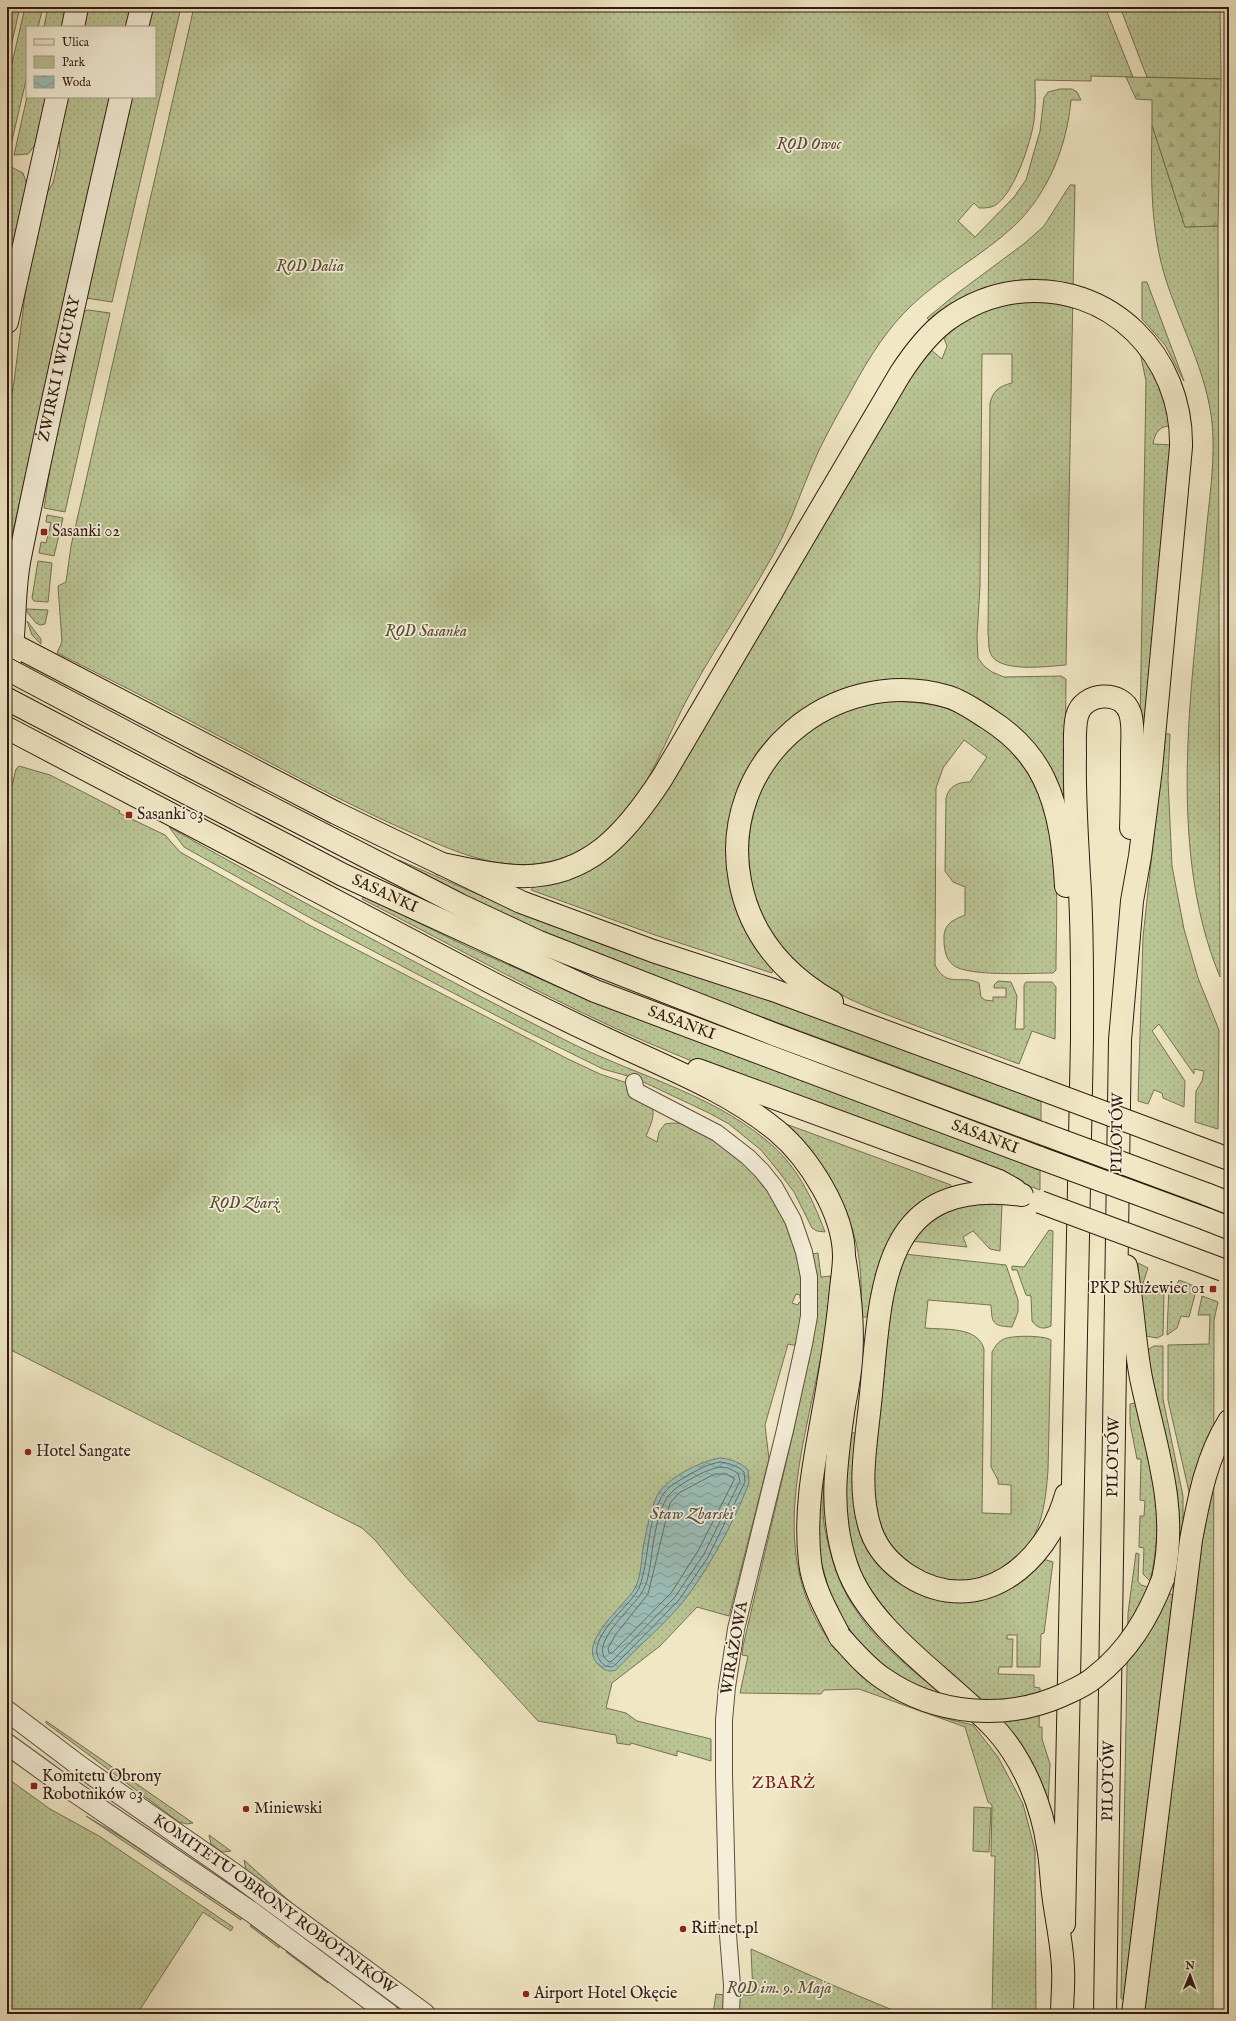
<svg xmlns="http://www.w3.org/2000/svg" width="1236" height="2021" font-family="'IM FELL English',serif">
<defs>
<pattern id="green-dots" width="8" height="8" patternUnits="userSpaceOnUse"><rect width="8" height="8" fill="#bac594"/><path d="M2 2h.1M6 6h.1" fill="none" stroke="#a0a97f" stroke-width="1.8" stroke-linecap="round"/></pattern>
<pattern id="forest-firs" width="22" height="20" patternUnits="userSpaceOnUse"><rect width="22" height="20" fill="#bac594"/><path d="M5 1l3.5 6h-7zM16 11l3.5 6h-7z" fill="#a0a97f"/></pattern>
<pattern id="water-waves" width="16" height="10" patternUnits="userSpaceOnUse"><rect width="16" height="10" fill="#9bbfb8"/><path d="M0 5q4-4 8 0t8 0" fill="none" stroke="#7f9a94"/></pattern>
</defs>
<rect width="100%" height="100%" fill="#f0e7c4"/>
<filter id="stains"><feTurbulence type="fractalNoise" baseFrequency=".005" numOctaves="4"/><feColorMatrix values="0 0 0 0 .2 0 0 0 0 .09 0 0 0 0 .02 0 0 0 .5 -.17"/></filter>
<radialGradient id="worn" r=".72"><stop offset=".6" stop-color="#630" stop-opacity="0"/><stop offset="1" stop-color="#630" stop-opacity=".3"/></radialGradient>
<path fill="url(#green-dots)" stroke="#767054" d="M 7,7 L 20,7 L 7,64 Z
M 25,7 L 43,7 L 38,27 L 27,27 L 27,76 L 7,162 L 7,85 Z
M 48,7 L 67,7 L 62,27 L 44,27 Z
M 86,7 L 132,7 L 127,27 L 82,27 Z
M 152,7 L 181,7 L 112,302 L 86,298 L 130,97 L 155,97 L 155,27 L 147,27 Z
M 194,7 L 1105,7 L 1133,77 L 1091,76 L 1091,81 L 1035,80 C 1035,93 1036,107 1034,121 C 1031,142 1014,195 994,206 C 989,208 984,208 979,208 L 974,203 L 958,221 L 975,237 L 1014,197 L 1026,180 L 1040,131 L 1044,98 L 1048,92 L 1060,89 L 1072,89 L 1077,92 L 1081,100 L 1071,100 C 1067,146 1048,194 1014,226 C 983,255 944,275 913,304 C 888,327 868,359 852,389 C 841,408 830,428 820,448 C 806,477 796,509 782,538 C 755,591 719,640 691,692 C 665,739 650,789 612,828 C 586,854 547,868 510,864 C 482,862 457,852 431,841 C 392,825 354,806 316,787 C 230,742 144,696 57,653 L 62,642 L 58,586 L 66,582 L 71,546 Z
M 1120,7 L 1220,7 L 1221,79 L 1147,77 Z
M 27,97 L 46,97 L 35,145 L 28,154 L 14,155 Z
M 66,97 L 111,97 L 7,558 L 7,419 L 14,382 L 30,255 L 43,199 L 53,183 L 60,153 L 59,134 Z
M 1152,125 L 1185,227 L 1218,226 L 1220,977 C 1164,842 1194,674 1206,533 C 1209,502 1214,469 1213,438 C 1212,382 1183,332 1166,280 C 1150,230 1151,176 1152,125 Z
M 11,167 L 23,173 L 27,185 L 7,269 L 7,183 Z
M 1070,185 L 1075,185 L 1066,665 C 1049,666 996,674 990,652 C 988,647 989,639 988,633 L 990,403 C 993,391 999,386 1012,383 L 1012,354 L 982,354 L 980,586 L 977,637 L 978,658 L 984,666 L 992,672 L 1004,677 L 1061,676 L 1066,679 L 1065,795 L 1061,795 C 1040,765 1022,728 991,707 C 936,670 858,671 804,710 C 799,714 792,718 787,722 C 777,732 770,746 762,757 C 755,768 743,780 738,793 C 731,810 728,831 727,849 C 724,893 748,936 773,970 L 772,973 L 655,935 L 531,890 L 533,887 C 561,882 592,872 615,853 C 622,847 629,838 636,831 L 891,405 L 930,349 L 942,359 L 947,346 L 943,336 C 967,313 998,305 1031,301 L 1035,279 C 994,280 962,297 929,320 L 927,318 L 955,295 L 1025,243 L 1044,226 Z
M 1142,282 L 1147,282 L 1184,381 L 1165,345 L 1142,319 Z
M 88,310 L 110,313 L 65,512 L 44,508 L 56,428 L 84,311 Z
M 1141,349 L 1153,364 L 1173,426 C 1160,425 1155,432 1153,444 L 1174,445 L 1147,726 L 1140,726 L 1146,381 L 1141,357 Z
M 47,515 L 63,518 L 54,556 L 39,553 L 41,542 L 46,543 L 51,523 L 46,522 Z
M 38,561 L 52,563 L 48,602 L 34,601 L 32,598 Z
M 27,609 L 48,610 L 45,624 L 40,625 L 36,623 L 27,612 Z
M 27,621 L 41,639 L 41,644 L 32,635 Z
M 894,701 C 911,702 926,703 942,707 C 996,722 1037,771 1049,825 C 1060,872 1056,922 1056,970 L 1053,973 C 1033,973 967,977 953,965 C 946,959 944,950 944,940 C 943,925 952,920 965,915 L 965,887 L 953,882 L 945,871 L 946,798 C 949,786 958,782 970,782 L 987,757 L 964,740 L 943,768 L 936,788 L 935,965 C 947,989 961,974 979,983 L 981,997 L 985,1000 L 993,1001 L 993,997 L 1006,997 L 1006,988 L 994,988 L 994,985 L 998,981 L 1011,982 L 1017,996 L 1015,1029 L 1024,1029 L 1024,985 L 1026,982 L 1052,982 L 1056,987 L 1055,1039 L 1032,1031 L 1019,1064 C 984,1051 949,1038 914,1025 C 872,1009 830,995 797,964 C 717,887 739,757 841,712 C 858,705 877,703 894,701 Z
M 1165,734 L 1170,734 L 1168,779 L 1172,866 L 1184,929 L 1198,978 L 1219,1030 L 1218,1129 L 1195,1122 L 1196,1091 L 1202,1081 L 1204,1071 L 1194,1069 L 1194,1074 L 1159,1024 L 1152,1031 L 1185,1081 L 1184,1107 L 1163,1098 L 1162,1093 L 1154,1090 L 1148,1104 L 1138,1101 L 1143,937 Z
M 19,766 L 50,775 L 120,811 L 119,813 L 165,835 L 180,852 L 311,926 L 568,1059 L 600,1074 L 630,1084 L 627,1091 C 655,1104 659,1107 646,1136 L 657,1142 L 659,1132 L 665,1124 C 686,1120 695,1129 712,1140 C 720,1144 728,1149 736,1154 C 742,1159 747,1166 752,1172 C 787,1210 799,1249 804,1299 L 800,1299 L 800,1295 L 796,1294 L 792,1303 L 798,1305 L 799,1302 L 804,1305 L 798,1346 L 788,1344 L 765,1425 L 769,1459 L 729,1616 L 697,1607 L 660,1646 L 612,1683 L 606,1708 L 626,1713 L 637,1721 L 711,1739 L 711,1761 L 677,1751 L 677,1756 L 631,1743 L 630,1745 L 617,1743 L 616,1735 L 538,1721 L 404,1575 L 375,1540 L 362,1528 L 7,1348 L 7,806 L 16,769 Z
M 169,827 C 299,901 432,972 565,1040 C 631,1074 708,1092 766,1140 C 796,1164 812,1197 825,1232 L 817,1231 L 812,1228 L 794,1192 L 779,1172 L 761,1150 L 729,1124 L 709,1113 L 635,1078 L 603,1069 L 522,1029 L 314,920 L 184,847 Z
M 399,860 L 530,917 L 609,947 L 792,1008 L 1041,1101 L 1041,1120 L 711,998 L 560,939 L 492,909 L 398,862 Z
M 364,896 L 468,947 L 554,985 L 1040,1169 L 1040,1190 C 911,1141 778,1099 651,1044 C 552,1002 458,948 362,899 Z
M 786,1124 L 951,1185 L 950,1189 C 886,1215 881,1256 870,1317 L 862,1317 C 861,1290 862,1261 854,1235 C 842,1192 817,1155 786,1124 Z
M 972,1204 L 1002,1204 L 1000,1251 L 990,1249 L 973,1231 L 963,1237 L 967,1247 L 911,1241 C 932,1219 943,1212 972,1204 Z
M 1049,1230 L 1053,1231 L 1051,1326 C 1043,1330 1037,1328 1032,1321 L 1031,1296 L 1026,1295 L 1017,1270 L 1012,1270 L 1012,1266 L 1024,1267 Z
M 818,1253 L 821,1277 L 831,1276 L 830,1287 C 828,1310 826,1333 821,1356 C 802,1457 763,1565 840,1654 C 877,1697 918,1713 973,1725 L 998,1757 L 1023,1804 L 1035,1850 L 1036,2014 L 992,2014 L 995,1856 L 991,1856 L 992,1805 L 988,1802 L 965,1727 L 859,1689 L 824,1690 L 821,1694 L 740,1693 L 748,1656 L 742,1655 L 743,1646 L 794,1429 L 817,1315 L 817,1294 L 811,1254 Z
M 904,1254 L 1006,1265 L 1018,1300 L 1018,1312 L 1012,1327 C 992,1326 992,1323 991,1305 L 928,1300 L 925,1328 C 944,1330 978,1326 984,1349 L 982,1513 L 1011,1514 L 1011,1485 L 998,1484 L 998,1480 L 991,1467 L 992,1352 C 995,1347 997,1343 1002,1340 C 1009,1335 1043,1335 1051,1340 L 1048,1470 C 1046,1497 1043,1528 1025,1550 C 989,1594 914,1592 887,1539 C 865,1498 876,1447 880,1403 C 882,1375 885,1348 889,1321 C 890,1311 891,1299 893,1288 C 896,1277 901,1265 904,1254 Z
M 1138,1263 L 1148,1268 L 1143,1283 L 1164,1293 L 1163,1335 L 1157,1338 L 1146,1336 L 1141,1310 Z
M 1179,1280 L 1197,1287 L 1189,1317 L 1181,1316 L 1177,1328 L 1167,1335 L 1169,1284 L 1176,1286 Z
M 1202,1296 L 1218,1302 L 1214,1320 L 1213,2014 L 1141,2014 L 1121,1998 L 1128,1613 L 1136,1553 L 1139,1554 L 1138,1581 L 1141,1585 L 1180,1597 L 1190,1496 L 1168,1400 L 1168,1345 L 1209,1344 L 1210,1315 L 1198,1315 Z
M 1154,1346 L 1163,1346 L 1163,1399 L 1183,1496 L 1183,1521 L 1176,1583 L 1174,1582 L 1178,1553 L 1177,1490 L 1174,1490 L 1147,1350 Z
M 1135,1403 L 1138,1404 C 1153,1463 1165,1520 1150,1581 L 1143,1574 L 1144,1548 L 1139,1547 L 1140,1516 L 1144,1516 L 1145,1501 L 1140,1500 L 1141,1459 L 1137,1459 L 1130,1423 L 1130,1404 Z
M 850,1432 L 859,1434 C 862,1465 866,1496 870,1527 C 871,1536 870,1549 874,1557 C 876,1561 881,1565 884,1569 C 914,1604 966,1611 1006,1591 C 1021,1584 1032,1571 1043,1559 L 1053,1562 L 1044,1633 L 1041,1634 L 1040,1667 L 1017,1667 L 1017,1635 L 1007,1635 L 1007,1639 L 1013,1639 L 1012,1667 L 999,1667 L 998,1674 L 1034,1675 L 1034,1687 L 1040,1688 L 1039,1727 L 1042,1727 L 1042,1739 L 1050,1764 L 1048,1806 L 884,1609 C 878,1600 871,1592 866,1584 C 840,1536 845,1483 850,1432 Z
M 823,1457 L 828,1458 C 825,1475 823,1492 823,1509 C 823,1525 827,1540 831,1555 C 849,1621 892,1654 943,1695 L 907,1685 L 867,1655 L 841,1616 L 830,1593 L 819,1554 L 817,1535 Z
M 46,1721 L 193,1823 L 187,1824 L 179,1822 L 46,1723 Z
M 7,1778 L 50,1809 L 99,1836 L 233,1927 L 231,1931 L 203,1912 L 137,2014 L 7,2014 Z
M 974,1807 L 991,1808 L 989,1852 L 973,1851 Z
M 86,1816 L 125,1839 L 241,1917 L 241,1920 Z
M 209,1835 L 231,1851 L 222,1852 L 211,1844 Z
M 244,1860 L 297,1908 L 246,1870 Z
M 251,1925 L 279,1945 L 279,1948 L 250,1926 Z
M 751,1949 L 830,1984 L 902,2014 L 738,2014 L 739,1995 L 753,1995 Z
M 287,1951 L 328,1981 L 328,1983 L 286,1952 Z
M 716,1994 L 725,1995 L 724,2014 L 713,2014 Z"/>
<path fill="url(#forest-firs)" stroke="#767054" d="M 1126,77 L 1221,79 L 1218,226 L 1185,227 L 1152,125 L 1152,100 L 1136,99 Z"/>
<path fill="url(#water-waves)" stroke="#717d76" d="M 720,1458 C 731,1459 740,1462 748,1470 L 749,1483 C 735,1520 707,1572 682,1603 C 662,1627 637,1647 616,1670 C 610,1672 605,1671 600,1666 C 573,1645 626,1605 635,1588 C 642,1575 641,1558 644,1543 C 647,1529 650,1510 657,1496 C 666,1478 701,1461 720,1458 Z"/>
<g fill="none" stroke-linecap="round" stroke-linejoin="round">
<path stroke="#666d66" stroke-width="1" d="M 720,1462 C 729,1463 738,1466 744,1472 L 745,1482 L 708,1557 L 679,1600 L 614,1666 C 610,1668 604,1666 601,1662 C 582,1640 631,1606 639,1588 C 650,1561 646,1516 665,1492 C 670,1485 679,1481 687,1476 C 697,1470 708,1464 720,1462 Z
M 721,1467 L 728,1468 L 738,1473 L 740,1481 L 704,1554 L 675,1597 L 612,1661 L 609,1662 C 585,1646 635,1606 642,1592 C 648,1583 649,1571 651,1560 C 653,1542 658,1507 670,1494 C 675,1488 681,1485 687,1481 C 698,1475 708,1469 721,1467 Z
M 715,1474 L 726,1474 L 734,1478 L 734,1480 L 698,1551 L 671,1593 L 612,1653 L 609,1653 L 608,1648 L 616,1634 L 648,1594 L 670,1503 L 679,1493 Z"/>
<g stroke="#614e3f" stroke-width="18">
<path id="minor" d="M 634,1082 L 636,1091 L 717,1133 L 748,1157 L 762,1171 L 774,1186 L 793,1220 L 804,1252 L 809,1277 L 809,1316 L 804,1344 L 785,1430 L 736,1629 L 727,1687 L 724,1720 L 724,1775 L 728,1935 L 732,1985 L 731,2014"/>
</g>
<g stroke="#614e3f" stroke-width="22">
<g id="tertiary">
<path id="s1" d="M 7,1711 L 81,1767 L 236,1875 L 425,2014"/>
<path d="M 7,1744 L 54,1778 L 253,1913 L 389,2014"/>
</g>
</g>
<g stroke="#311b13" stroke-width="24">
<g id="secondary">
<path d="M 73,27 L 77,7"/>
<path d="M 137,27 L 142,7"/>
<path d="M 7,322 L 57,97"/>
<path id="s2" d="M 7,673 C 17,636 12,595 20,557 C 51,403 86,250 121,97"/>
</g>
</g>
<g stroke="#311b13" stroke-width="24">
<g id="primary">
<path d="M 12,644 L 336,813 L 521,902 L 653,951 L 773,990 L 1041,1089"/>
<path id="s3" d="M 7,699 L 343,875 L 595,991 L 1040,1158"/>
<path d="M 7,728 L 496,985 C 537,1006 578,1026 619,1045 C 673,1070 731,1093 777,1131 C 809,1158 844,1213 844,1256 C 844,1270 841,1285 840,1299 C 836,1337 830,1375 823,1413 C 814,1463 804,1511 810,1562 C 813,1589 828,1613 840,1637"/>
<path d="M 186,764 L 460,905 L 539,942 L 776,1035 L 1041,1133"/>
<path d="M 442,864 C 467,869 492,875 517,876 C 588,879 627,832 662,778 L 900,374 C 913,354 928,334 947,320 C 968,305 992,295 1017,292 C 1110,281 1183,356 1181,447 L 1151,769 L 1140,856 L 1132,901 L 1120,1040 L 1105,2014"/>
<path d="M 832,1002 C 785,975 750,935 740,881 C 717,761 833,663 949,697 C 962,701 976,711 987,718 C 1011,733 1032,754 1044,779 C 1060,812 1064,851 1066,886"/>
<path d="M 698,1070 L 965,1168 L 999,1181 L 1015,1190"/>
<path d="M 1206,1194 L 1229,1203"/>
<path d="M 1022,1195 C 880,1175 881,1291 871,1394 C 867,1439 856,1488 871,1531 C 878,1551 892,1565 909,1576 C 979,1620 1047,1564 1066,1495"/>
<path d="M 1206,1219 L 1229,1228"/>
<path d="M 1126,1266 C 1133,1303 1134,1341 1141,1378 C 1155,1446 1179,1508 1163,1579"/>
<path d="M 1064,1924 L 1082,1039 C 1082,985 1083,930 1079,876 C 1077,835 1074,795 1075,755 C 1075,742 1074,728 1077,716 C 1083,692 1122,689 1130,713 C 1134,725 1132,740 1132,752 C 1132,778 1132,803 1131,828"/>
</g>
</g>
<g stroke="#311b13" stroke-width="24">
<path id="motorway" d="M 844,1256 C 850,1291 854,1325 851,1360 C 850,1375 847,1391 844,1406 C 836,1462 828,1512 847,1567 C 870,1632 950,1680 996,1730 C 1024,1761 1042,1806 1048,1847 C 1051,1862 1051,1878 1053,1893 C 1056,1918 1062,1943 1063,1968 C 1064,1983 1062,1999 1062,2014
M 1133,2014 L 1191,1540 C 1199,1498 1206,1458 1229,1421"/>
</g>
<use href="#minor" stroke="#f5efd9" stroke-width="16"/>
<use href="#tertiary" stroke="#f5efd9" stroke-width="20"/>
<use href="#secondary" stroke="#f5efd9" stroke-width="22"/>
<use href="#primary" stroke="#f0e7c4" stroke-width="22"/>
<use href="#motorway" stroke="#f0e7c4" stroke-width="22"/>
<g stroke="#311b13" stroke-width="24" stroke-linecap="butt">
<path id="primary-bridge" d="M 7,669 L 186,764
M 1041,1089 L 1229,1159
M 1041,1133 L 1206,1194
M 1040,1158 L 1206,1219
M 1040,1202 L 1223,1270
M 840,1637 C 854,1652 867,1668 884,1679 C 936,1715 1005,1721 1063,1695 C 1074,1690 1086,1685 1095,1677 C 1128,1651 1148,1618 1163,1579"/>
</g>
<use href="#primary-bridge" stroke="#f0e7c4" stroke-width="22"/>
</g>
<g fill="#8f2418" stroke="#f5efd9" stroke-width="1.5">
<rect x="40" y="528" width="8" height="8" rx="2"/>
<rect x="125" y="811" width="8" height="8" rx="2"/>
<rect x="1209" y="1285" width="8" height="8" rx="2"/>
<circle cx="28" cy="1452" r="4"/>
<rect x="30" y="1782" width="8" height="8" rx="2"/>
<circle cx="246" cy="1809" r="4"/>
<circle cx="683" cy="1929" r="4"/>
<circle cx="526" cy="1994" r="4"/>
</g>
<g text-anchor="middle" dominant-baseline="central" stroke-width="3.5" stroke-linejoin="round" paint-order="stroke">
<g font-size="16" font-style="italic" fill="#5a4e3a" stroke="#f5efd9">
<text x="809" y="145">ROD Owoc</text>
<text x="310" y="267">ROD Dalia</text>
<text x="426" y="632">ROD Sasanka</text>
<text x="244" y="1204">ROD Zbarż</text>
<text x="779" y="1989">ROD im. 9. Maja</text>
</g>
<g font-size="16" fill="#311b13" stroke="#f5efd9">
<text stroke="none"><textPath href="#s2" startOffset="309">ŻWIRKI I WIGURY</textPath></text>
<text stroke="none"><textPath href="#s3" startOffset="425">SASANKI</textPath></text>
<text stroke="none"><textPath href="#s3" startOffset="749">SASANKI</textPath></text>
<text transform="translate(1118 1133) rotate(-89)">PILOTÓW</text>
<text stroke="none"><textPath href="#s3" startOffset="1073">SASANKI</textPath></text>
<text transform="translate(1114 1457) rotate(-89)">PILOTÓW</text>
<text transform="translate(735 1648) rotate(-80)">WIRAŻOWA</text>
<text transform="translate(1109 1781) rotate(-89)">PILOTÓW</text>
<text stroke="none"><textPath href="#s1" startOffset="330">KOMITETU OBRONY ROBOTNIKÓW</textPath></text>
</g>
<g font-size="16" fill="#311b13" stroke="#f5efd9" text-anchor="start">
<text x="52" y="532">Sasanki 02</text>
<text x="137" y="815">Sasanki 03</text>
<text x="1205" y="1289" text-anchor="end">PKP Służewiec 01</text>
<text x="36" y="1452">Hotel Sangate</text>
<text x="42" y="1777">Komitetu Obrony<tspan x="42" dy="18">Robotników 03</tspan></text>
<text x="254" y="1809">Miniewski</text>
<text x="691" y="1929">Riff.net.pl</text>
<text x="534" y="1994">Airport Hotel Okęcie</text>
</g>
<g font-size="17" font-style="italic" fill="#56544d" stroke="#f5efd9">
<text x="692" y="1514">Staw Zbarski</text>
</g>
<g font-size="17" letter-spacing="1" fill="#7a1f14" stroke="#f5efd9">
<text x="784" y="1783">ZBARŻ</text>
</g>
</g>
<rect width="1236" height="2021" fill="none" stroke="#f0e7c4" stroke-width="24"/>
<rect x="8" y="8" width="1220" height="2005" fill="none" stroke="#311b13" stroke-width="2"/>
<rect x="12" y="12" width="1212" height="1997" fill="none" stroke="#311b13"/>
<rect x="26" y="26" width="130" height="72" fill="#f5efd9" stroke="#a79a8a"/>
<rect x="34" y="39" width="20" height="6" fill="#f0e7c4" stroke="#a79a8a"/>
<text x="62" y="46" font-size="12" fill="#311b13">Ulica</text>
<rect x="34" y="56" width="20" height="12" fill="#bac594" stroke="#a79a8a"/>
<text x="62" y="66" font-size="12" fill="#311b13">Park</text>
<rect x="34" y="76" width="20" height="12" fill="url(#water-waves)" stroke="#a79a8a"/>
<text x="62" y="86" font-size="12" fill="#311b13">Woda</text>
<g transform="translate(1190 1975) rotate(1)" stroke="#f5efd9" stroke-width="3" paint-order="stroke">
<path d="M0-3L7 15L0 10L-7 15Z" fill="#311b13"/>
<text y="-6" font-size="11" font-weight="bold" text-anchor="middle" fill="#311b13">N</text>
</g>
<rect width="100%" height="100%" filter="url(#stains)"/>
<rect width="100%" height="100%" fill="url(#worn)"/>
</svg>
